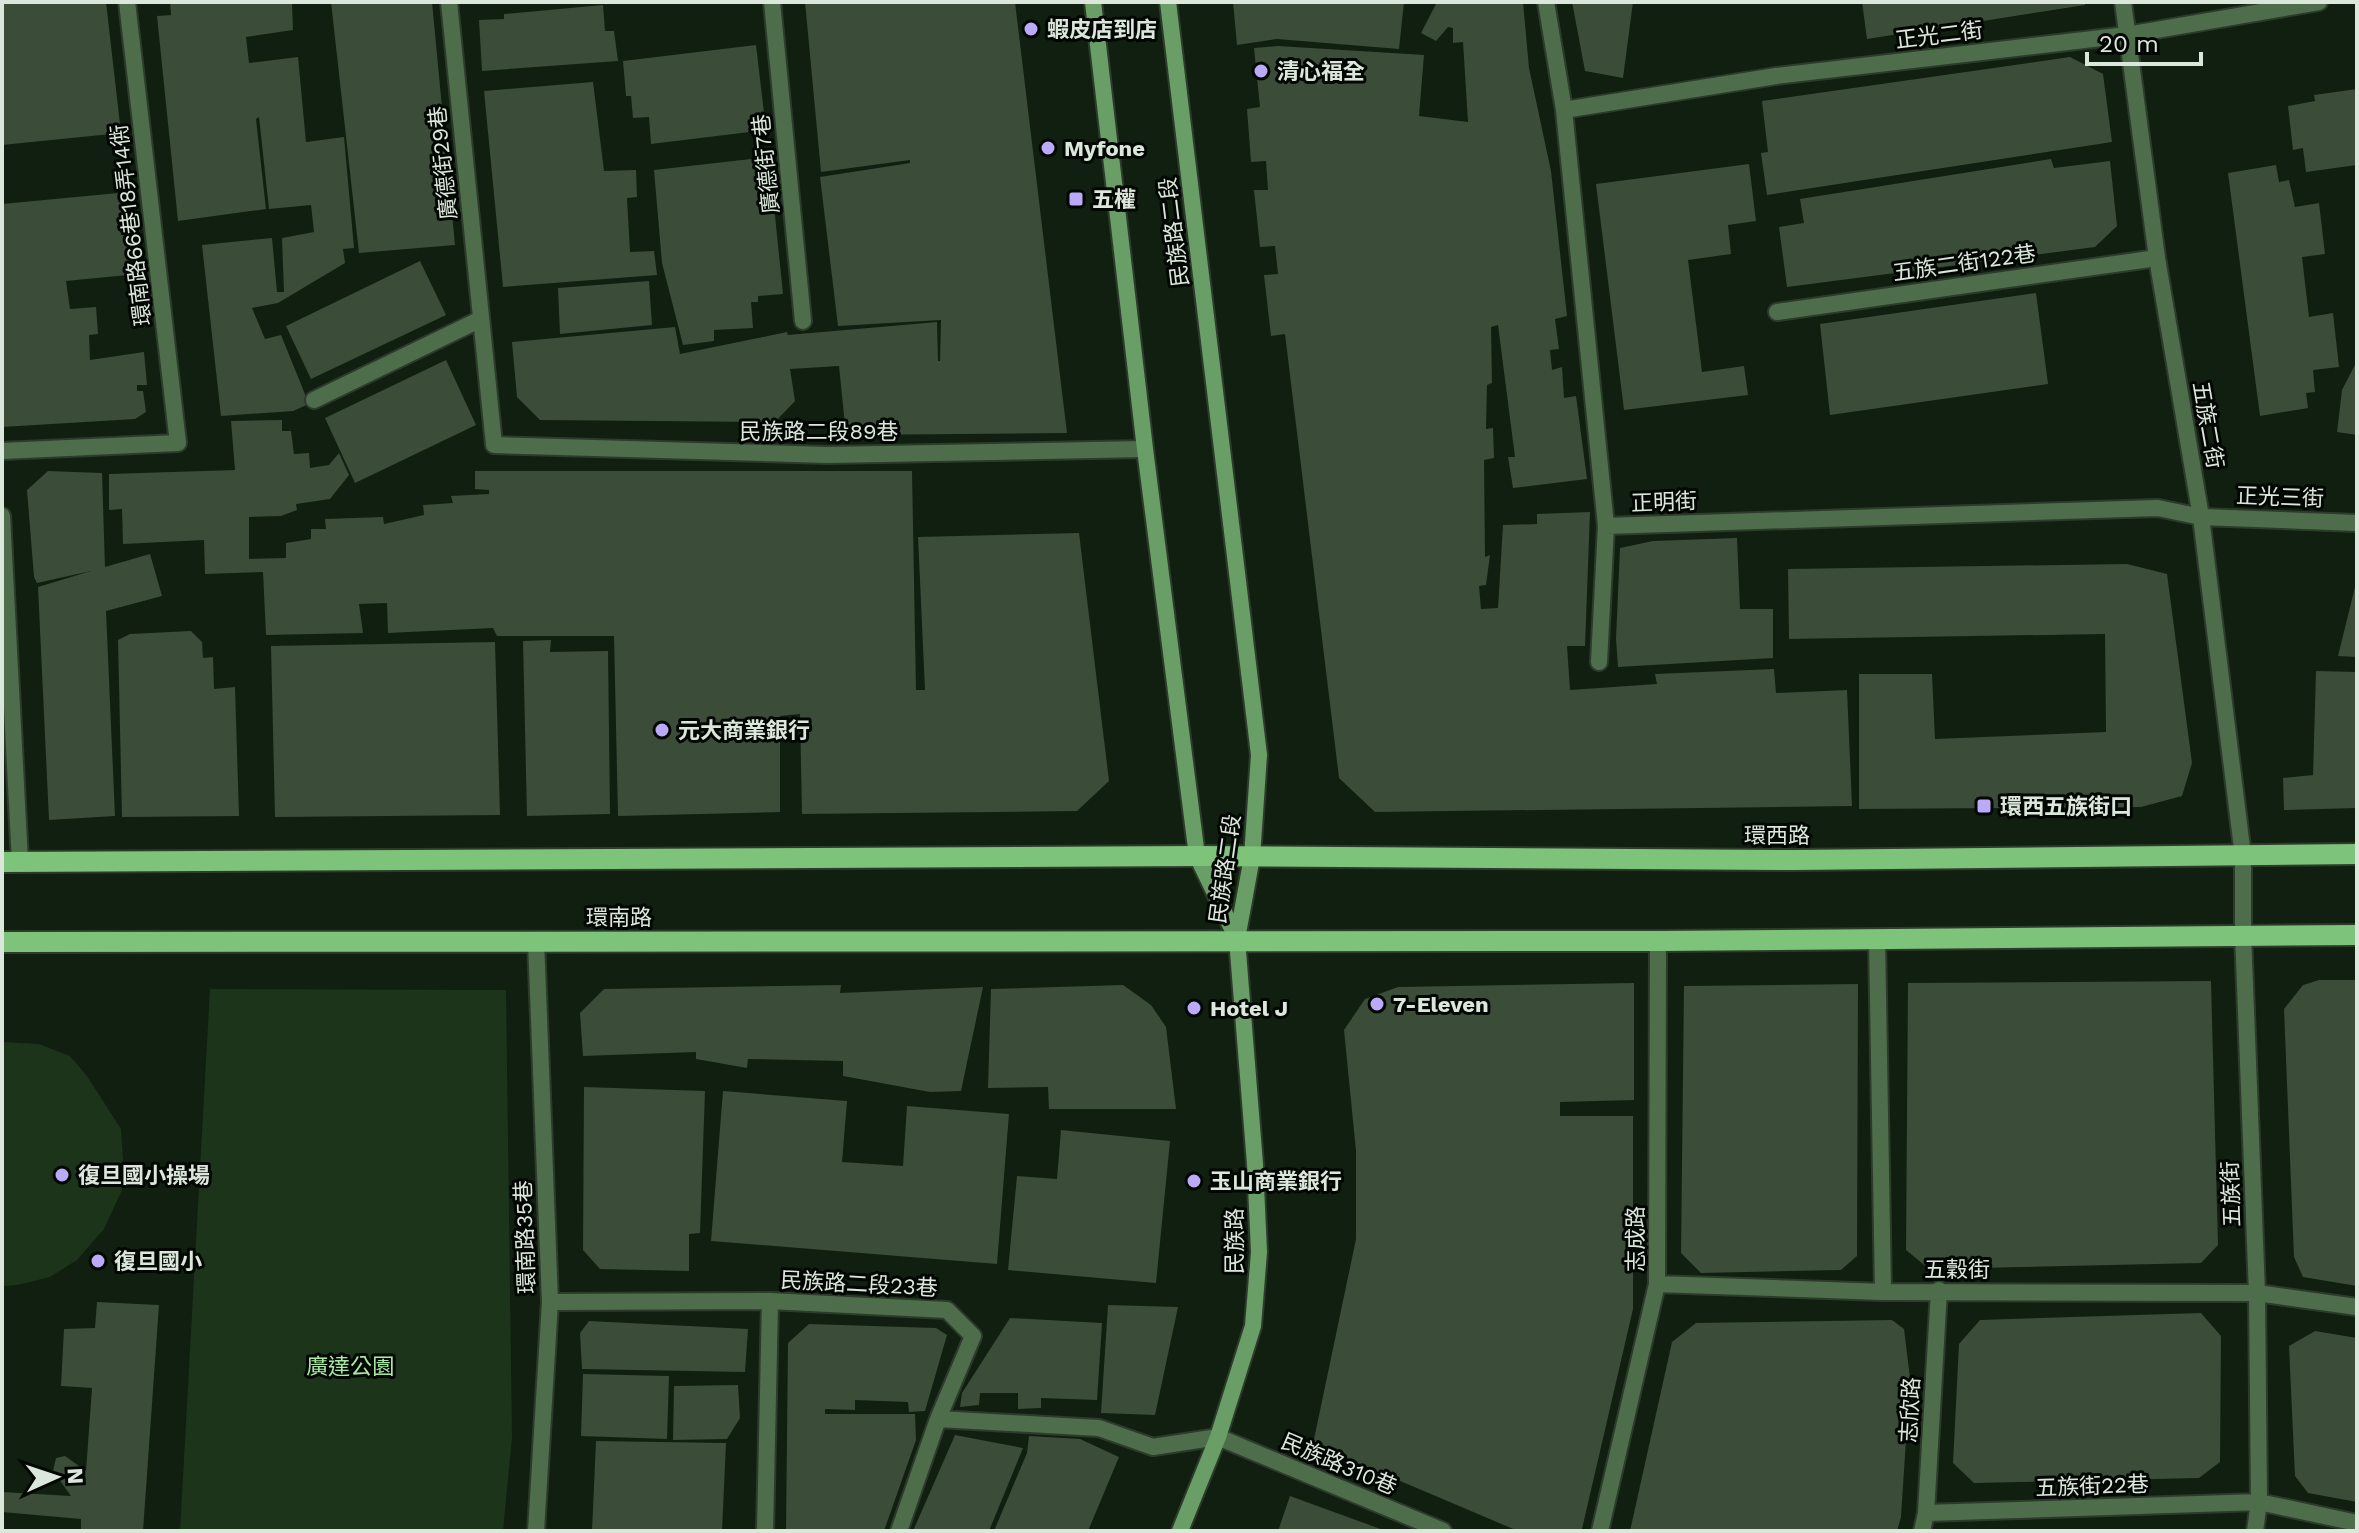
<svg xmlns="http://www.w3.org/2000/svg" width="2359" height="1533" font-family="'Work Sans','Noto Sans TC',sans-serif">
<rect width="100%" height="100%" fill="#101f0f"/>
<path fill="#1c341a" d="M 210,989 L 506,990 L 512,1438 L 503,1531 L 180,1531 Z
M 2,1042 L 39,1044 L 70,1056 L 87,1076 L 121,1129 L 123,1159 L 122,1190 L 104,1229 L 77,1260 L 50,1277 L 17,1285 L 2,1286 Z"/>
<path fill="#3b4c39" d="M 2,2 L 106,2 L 121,133 L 2,145 Z
M 170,2 L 292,3 L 293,30 L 246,37 L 249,63 L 298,57 L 306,142 L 344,137 L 354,248 L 343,249 L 345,263 L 278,303 L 252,308 L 265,339 L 281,335 L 309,404 L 293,411 L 221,416 L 202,245 L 272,238 L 277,292 L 284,292 L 282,238 L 314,232 L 311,205 L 269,209 L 259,117 L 256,119 L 266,209 L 178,221 L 157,16 L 171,15 Z
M 331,2 L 432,2 L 455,245 L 359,253 Z
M 805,2 L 1015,2 L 1067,433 L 846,435 L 839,366 L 790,369 L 795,401 L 775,422 L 540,420 L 517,397 L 512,342 L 675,327 L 680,354 L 787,332 L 788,335 L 937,322 L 938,361 L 940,361 L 941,320 L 838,326 L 820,177 L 910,163 L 910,160 L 821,172 Z
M 1233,2 L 1404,2 L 1399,49 L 1277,39 L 1237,45 Z
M 1437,2 L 1523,2 L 1529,68 L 1551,171 L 1567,316 L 1555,319 L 1559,349 L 1550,350 L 1552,370 L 1562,367 L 1564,398 L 1576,396 L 1587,479 L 1513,488 L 1508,457 L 1515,457 L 1498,325 L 1491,327 L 1492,383 L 1487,385 L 1486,429 L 1493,428 L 1494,458 L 1484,460 L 1485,557 L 1490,555 L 1486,585 L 1479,586 L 1481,609 L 1498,608 L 1503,525 L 1537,524 L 1537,514 L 1590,512 L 1585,646 L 1567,646 L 1570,690 L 1657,684 L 1655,674 L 1774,669 L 1776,693 L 1847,690 L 1852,806 L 1375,812 L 1339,778 L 1285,334 L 1271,336 L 1264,275 L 1278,274 L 1275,246 L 1260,247 L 1254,190 L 1268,190 L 1266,161 L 1251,162 L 1247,109 L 1260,107 L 1254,48 L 1278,46 L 1424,55 L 1419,116 L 1468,122 L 1463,42 L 1453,43 L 1453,28 L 1448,27 L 1436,41 L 1421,33 Z
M 1572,2 L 1633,2 L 1623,78 L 1585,71 Z
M 1862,2 L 2085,2 L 2085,5 L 1867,39 Z
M 603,5 L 605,31 L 614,31 L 618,61 L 482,71 L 479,20 L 504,19 L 504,14 Z
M 756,45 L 766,130 L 651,144 L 649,117 L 633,118 L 631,96 L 626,96 L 623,61 Z
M 2070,57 L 2103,74 L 2112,142 L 1767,195 L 1761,153 L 1768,152 L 1762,101 Z
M 593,82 L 604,171 L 636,170 L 637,197 L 627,198 L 630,252 L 654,251 L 657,275 L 503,287 L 484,91 Z
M 2357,89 L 2357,165 L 2306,172 L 2303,148 L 2293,150 L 2288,106 L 2315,101 L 2314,95 Z
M 769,157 L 783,294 L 758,296 L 758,302 L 751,302 L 753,328 L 714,330 L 714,341 L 683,345 L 662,263 L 654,170 Z
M 2051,159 L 2054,168 L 2110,161 L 2117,226 L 2095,247 L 1787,287 L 1779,227 L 1804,223 L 1800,199 Z
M 1749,164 L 1756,221 L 1728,225 L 1731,254 L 1688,260 L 1702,372 L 1744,366 L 1748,395 L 1624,410 L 1596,184 Z
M 2276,165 L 2279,182 L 2289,180 L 2295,207 L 2319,203 L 2325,254 L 2302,257 L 2309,317 L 2333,313 L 2339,367 L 2313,370 L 2315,392 L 2306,393 L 2308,408 L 2260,416 L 2228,173 Z
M 129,192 L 138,274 L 66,281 L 70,309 L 96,307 L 98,334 L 89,335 L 90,360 L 144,352 L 147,385 L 137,385 L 137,391 L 143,391 L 146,412 L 135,419 L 2,427 L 2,204 Z
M 420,261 L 446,315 L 311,379 L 286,326 Z
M 649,281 L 652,325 L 560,334 L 558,288 Z
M 2036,293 L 2048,384 L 1830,415 L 1820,324 Z
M 446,360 L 476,425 L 355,483 L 325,418 Z
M 2357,361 L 2357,435 L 2337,432 L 2342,390 Z
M 282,420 L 282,431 L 291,431 L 294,454 L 309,453 L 310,468 L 329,465 L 339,453 L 349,475 L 330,499 L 296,504 L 297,510 L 281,516 L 249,517 L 249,559 L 286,558 L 286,543 L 311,539 L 311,529 L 326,529 L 325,519 L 383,517 L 384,524 L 424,515 L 423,505 L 453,503 L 451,496 L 489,494 L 489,490 L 475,489 L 475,471 L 912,471 L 916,690 L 925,690 L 918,537 L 1079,533 L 1109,781 L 1077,811 L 802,814 L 800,714 L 780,716 L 780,812 L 618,816 L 614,636 L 497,636 L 493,628 L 388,633 L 387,603 L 359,604 L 363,633 L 266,635 L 263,572 L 205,574 L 204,540 L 123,544 L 122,509 L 109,510 L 109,474 L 235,470 L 231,421 Z
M 48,471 L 102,473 L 105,567 L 150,554 L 162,596 L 106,611 L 115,816 L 49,820 L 38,587 L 91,571 L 37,583 L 34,577 L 27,490 Z
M 1737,538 L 1740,609 L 1773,609 L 1773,658 L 1618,667 L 1616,639 L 1620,548 L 1653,541 Z
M 2127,564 L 2167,574 L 2192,763 L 2182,796 L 2141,807 L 1859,809 L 1859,674 L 1932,674 L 1935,739 L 2106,732 L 2105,634 L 1789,639 L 1788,569 Z
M 2356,583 L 2357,657 L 2338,656 Z
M 191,631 L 202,642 L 203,658 L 213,657 L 214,689 L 235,687 L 239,816 L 122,817 L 118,640 L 130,634 Z
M 551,640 L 550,652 L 608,651 L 610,814 L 527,816 L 523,641 Z
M 495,642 L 500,815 L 275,817 L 271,646 Z
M 2316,671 L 2357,672 L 2357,808 L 2284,810 L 2283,778 L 2313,775 Z
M 2319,980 L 2357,980 L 2357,1286 L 2303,1277 L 2294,1257 L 2284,1009 L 2303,985 Z
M 2211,981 L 2218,1245 L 2201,1263 L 1929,1269 L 1906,1250 L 1908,983 Z
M 1634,983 L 1634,1100 L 1560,1102 L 1560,1116 L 1633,1116 L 1633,1309 L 1582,1529 L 1518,1531 L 1313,1444 L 1356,1239 L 1356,1151 L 1344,1030 L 1365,999 L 1398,987 Z
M 1858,984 L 1857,1256 L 1841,1270 L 1701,1273 L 1681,1253 L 1684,986 Z
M 841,985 L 840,993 L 983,987 L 961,1091 L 930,1092 L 843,1076 L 843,1061 L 748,1059 L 747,1068 L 696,1059 L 696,1052 L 583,1056 L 580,1013 L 604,989 Z
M 1123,985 L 1151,1005 L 1166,1027 L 1176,1109 L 1049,1109 L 1048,1087 L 988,1088 L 991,989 Z
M 584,1087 L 705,1091 L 700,1233 L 689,1234 L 689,1271 L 600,1269 L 583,1250 Z
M 723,1091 L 847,1101 L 842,1162 L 903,1166 L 907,1106 L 1009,1114 L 997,1264 L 711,1241 Z
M 1061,1130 L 1170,1141 L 1156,1283 L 1008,1270 L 1017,1176 L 1057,1179 Z
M 97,1302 L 159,1305 L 143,1531 L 81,1531 L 81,1519 L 2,1512 L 2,1492 L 71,1496 L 53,1471 L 56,1458 L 65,1456 L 86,1471 L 92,1388 L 61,1386 L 64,1329 L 95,1328 Z
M 1108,1305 L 1178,1307 L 1155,1415 L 1101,1413 Z
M 2201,1313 L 2221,1336 L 2220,1462 L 2199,1478 L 1974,1483 L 1953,1463 L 1959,1344 L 1980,1320 Z
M 1010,1318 L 1102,1323 L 1097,1400 L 1041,1398 L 1041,1408 L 1018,1409 L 1018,1393 L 980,1393 L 979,1405 L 960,1407 L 962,1393 Z
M 1892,1320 L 1904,1329 L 1910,1378 L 1901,1517 L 1897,1531 L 1630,1531 L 1672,1342 L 1696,1323 Z
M 589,1321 L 748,1329 L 745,1372 L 582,1369 L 580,1333 Z
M 809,1324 L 936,1328 L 947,1335 L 925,1411 L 909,1412 L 908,1402 L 855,1400 L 855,1410 L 825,1409 L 825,1414 L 915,1414 L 916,1440 L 884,1531 L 786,1531 L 788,1343 Z
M 2315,1331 L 2357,1338 L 2357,1502 L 2308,1493 L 2295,1476 L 2289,1346 Z
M 583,1374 L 669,1376 L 667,1439 L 581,1436 Z
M 738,1385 L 740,1418 L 727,1439 L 673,1440 L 674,1386 Z
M 955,1435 L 1023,1448 L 989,1531 L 913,1531 Z
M 1029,1436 L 1080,1439 L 1119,1457 L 1088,1531 L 994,1531 L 1027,1453 Z
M 596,1441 L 726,1443 L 722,1531 L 592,1531 Z
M 1290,1496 L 1386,1531 L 1278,1531 Z"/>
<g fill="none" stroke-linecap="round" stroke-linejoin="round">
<g stroke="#2d3b2c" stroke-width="20">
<path id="lane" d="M 449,2 L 494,445 L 827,455 L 1145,449
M 772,2 L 803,321
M 1546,2 L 1564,110 L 1606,526 L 1599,662
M 1564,110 L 1776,76 L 2127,35 L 2319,2
M 1777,312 L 2157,258
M 314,400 L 481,319
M 2,451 L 178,443 L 127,2
M 2,516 L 20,862
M 1606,526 L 2158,508 L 2201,517 L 2357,523
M 2243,934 L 2257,1293 L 2259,1502 L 2255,1531
M 1877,938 L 1883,1292
M 536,941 L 550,1302 L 536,1531
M 1657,1284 L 1883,1292 L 2257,1293 L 2357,1307
M 550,1302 L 770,1301 L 947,1310 L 973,1336 L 938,1419 L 1099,1428 L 1153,1447 L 1218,1437 L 1443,1531
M 1926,1513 L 2259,1502 L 2357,1523
M 765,1531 L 770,1301
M 899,1531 L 938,1419
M 1600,1531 L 1657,1284 L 1658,941
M 1922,1531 L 1926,1513 L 1939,1290"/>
</g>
<g stroke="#2d3b2c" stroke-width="20">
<path id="street" d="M 2123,2 L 2157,258 L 2201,517 L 2243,856 L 2243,934"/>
</g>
<g stroke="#2d3b2c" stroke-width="20">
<path id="secondary" d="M 1093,2 L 1145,449 L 1197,856 L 1237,939
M 1168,2 L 1259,755 L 1252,857 L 1237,939 L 1255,1164 L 1259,1252 L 1253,1326 L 1218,1437 L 1180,1531"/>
</g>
<g stroke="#2d3b2c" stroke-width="24">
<path id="primary" d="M 2,862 L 1197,856 L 1794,860 L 2357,854
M 2,942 L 1658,941 L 2357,935"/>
</g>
<use href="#lane" stroke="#4e6e4b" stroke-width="16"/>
<use href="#street" stroke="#4e6e4b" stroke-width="16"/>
<use href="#secondary" stroke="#699e66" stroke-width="16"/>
<use href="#primary" stroke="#7ec37a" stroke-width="20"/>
</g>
<g fill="#baaaf7" stroke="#030703" stroke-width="3">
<circle cx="1031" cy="29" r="8"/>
<circle cx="1261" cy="71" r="8"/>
<circle cx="1048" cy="148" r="8"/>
<rect x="1068" y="191" width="16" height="16" rx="4"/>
<circle cx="662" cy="730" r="8"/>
<rect x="1976" y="798" width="16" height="16" rx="4"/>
<circle cx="1377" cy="1004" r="8"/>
<circle cx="1194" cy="1008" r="8"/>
<circle cx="62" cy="1175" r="8"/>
<circle cx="1194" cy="1181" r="8"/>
<circle cx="98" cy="1261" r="8"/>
</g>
<g text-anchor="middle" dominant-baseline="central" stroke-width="6" stroke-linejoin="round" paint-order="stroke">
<g font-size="22" font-weight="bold" fill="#dce7db" stroke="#030703" text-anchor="start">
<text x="1047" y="29">蝦皮店到店</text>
<text x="1277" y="71">清心福全</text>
<text x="1064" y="148">Myfone</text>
<text x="1092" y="199">五權</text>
<text x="678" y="730">元大商業銀行</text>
<text x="2000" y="806">環西五族街口</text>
<text x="1393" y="1004">7-Eleven</text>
<text x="1210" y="1008">Hotel J</text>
<text x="78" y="1175">復旦國小操場</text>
<text x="1210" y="1181">玉山商業銀行</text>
<text x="114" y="1261">復旦國小</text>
</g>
<g font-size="22" fill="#dce7db" stroke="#030703">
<text transform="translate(1939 35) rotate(-7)">正光二街</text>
<text transform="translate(443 163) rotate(-96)">廣德街29巷</text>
<text transform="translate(766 164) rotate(-96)">廣德街7巷</text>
<text transform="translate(131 225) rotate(-97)">環南路66巷18弄14衖</text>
<text transform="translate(1174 232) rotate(-97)">民族路二段</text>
<text transform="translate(1964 263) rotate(-8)">五族二街122巷</text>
<text transform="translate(2208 425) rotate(80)">五族二街</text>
<text x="819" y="431">民族路二段89巷</text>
<text transform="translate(2280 497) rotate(2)">正光三街</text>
<text transform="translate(1664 502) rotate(-2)">正明街</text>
<text x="1777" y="835">環西路</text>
<text transform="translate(1225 869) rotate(-82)">民族路二段</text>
<text x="619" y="917">環南路</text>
<text transform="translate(2231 1194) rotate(-92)">五族街</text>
<text transform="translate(525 1237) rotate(-92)">環南路35巷</text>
<text transform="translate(1635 1239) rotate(-90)">志成路</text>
<text transform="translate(1234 1241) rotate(-90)">民族路</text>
<text x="1957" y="1269">五穀街</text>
<text transform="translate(859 1284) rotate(3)">民族路二段23巷</text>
<text transform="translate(1910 1410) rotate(-87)">志欣路</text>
<text transform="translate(1339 1464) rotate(23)">民族路310巷</text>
<text transform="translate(2092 1486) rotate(-2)">五族街22巷</text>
</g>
<g font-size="22" fill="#a8eaa3" stroke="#030703">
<text x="350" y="1366">廣達公園</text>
</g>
</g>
<rect width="2359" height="1533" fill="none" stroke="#dce7db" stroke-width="8"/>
<g transform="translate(56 1477) rotate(87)" stroke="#030703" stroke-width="6" paint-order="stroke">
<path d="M0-6L14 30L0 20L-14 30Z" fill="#dce7db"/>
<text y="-12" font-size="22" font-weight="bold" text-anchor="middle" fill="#dce7db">N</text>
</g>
<path d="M2087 52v12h114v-12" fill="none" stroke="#dce7db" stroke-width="4"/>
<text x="2099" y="52" font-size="24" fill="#dce7db" stroke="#030703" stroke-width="6" paint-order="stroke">20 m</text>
</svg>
